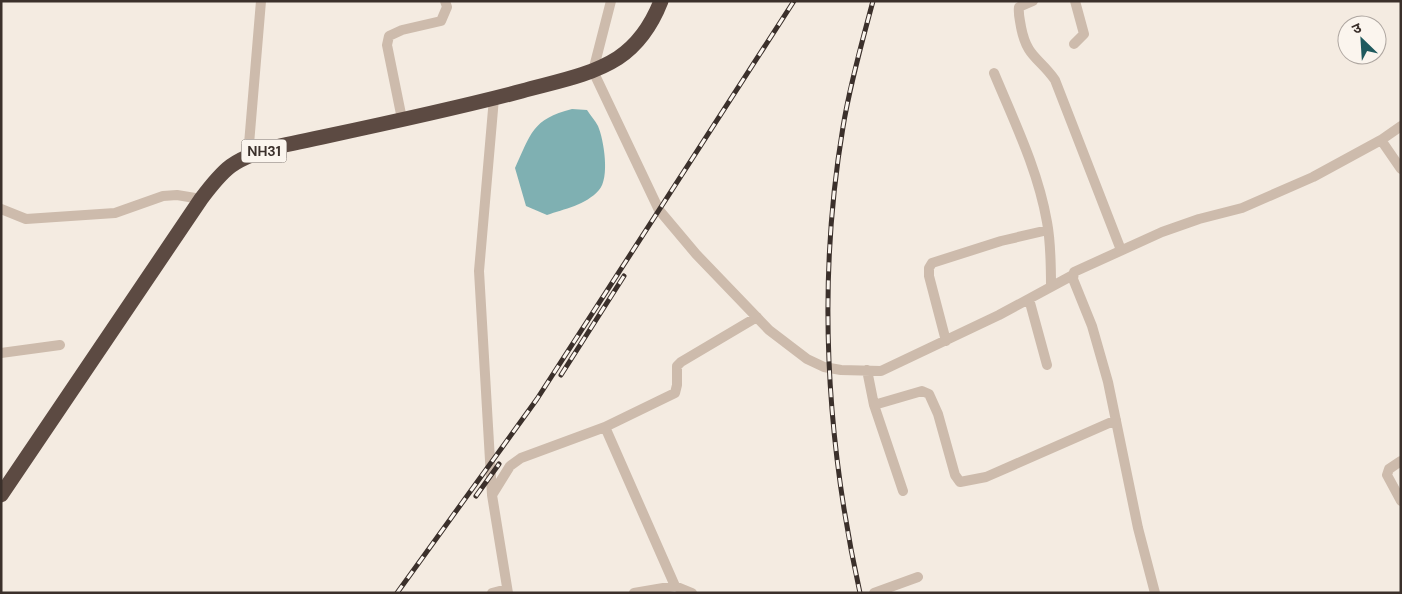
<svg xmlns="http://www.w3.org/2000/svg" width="1402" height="594" font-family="'DM Sans','Noto Sans Devanagari',sans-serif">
<rect width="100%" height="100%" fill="#f4ebe1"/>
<path fill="#7fb0b2" d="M 572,109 L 587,110 C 590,115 595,120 598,126 C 604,140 610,178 599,190 C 586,205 564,209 547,215 L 526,206 L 515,168 C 531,134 532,119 572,109 Z"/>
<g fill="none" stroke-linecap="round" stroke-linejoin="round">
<path stroke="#cdbbac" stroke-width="10" d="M 611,1 L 593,71 L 659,210 L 696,254 L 769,330 L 807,359 L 824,367 L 841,370 L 881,371 L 999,315 L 1073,275
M 1033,1 L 1019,7 C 1018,14 1020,20 1021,27 C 1027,58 1039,57 1055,80 L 1121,250
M 1074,44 L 1084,34 L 1075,1
M 994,73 C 1014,121 1038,170 1047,222 C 1051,243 1051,265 1051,287
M 494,98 L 479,271 L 492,495 L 508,593
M 402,119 L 387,45 L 389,36 L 402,30 L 441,21 L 447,7 L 445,1
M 1381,140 L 1401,169
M 248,156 L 261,1
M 1,209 L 26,219 L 115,213 L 163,196 L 177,195 L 201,199
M 1029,299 L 1047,365
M 946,341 L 929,276 L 929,268 L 932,263 L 1001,241 L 1048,230
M 1,353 L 60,345
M 867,370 L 874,405 L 903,491
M 874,405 L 922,391 L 929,394 L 938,414 L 955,475 L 960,482 L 986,477 L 1116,420
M 605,427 L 675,393 L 677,385 L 677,366 L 681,362 L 757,317
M 1401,461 L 1389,469 L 1387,475 L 1401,501
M 492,495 L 510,466 L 521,458 L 605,427 L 675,586
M 492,593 L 507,589
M 634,593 L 675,586 L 692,593
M 874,593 L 918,577
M 1155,593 L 1138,528 L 1108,382 L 1092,326 L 1073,279 L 1074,272 L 1162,232 L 1199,219 L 1242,208 L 1313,177 L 1381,140 L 1401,126"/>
<path stroke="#5c4a42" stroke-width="15" d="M 1,495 L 201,199 C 225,167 233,160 271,148 C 354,130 439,113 522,91 C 554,82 590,76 618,58 C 639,44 652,24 661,1"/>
<g stroke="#3b302b" stroke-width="5">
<path id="rail" d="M 561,375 L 624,276
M 476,496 L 499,464
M 397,593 L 537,399 L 794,1
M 860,593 C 826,439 817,282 843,127 C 850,84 862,42 873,1"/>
</g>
<use href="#rail" stroke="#fbf5ee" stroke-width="3" stroke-dasharray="9" stroke-linecap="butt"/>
</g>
<g text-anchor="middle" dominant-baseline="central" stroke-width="5" stroke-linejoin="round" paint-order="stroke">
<rect fill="#fbf5ee" stroke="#756b66" stroke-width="1" x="241.5" y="139.5" width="45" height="23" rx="4"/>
<g font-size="14" font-weight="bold" fill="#3b302b">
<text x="264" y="151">NH31</text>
</g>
</g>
<rect width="1402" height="594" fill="none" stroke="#3b302b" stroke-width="5"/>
<g transform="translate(1362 40) rotate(335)"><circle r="24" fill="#fbf5ee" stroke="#aea6a0"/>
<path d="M0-4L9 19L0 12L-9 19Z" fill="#1f5a5e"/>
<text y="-8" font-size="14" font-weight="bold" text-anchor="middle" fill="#3b302b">उ</text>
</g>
</svg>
